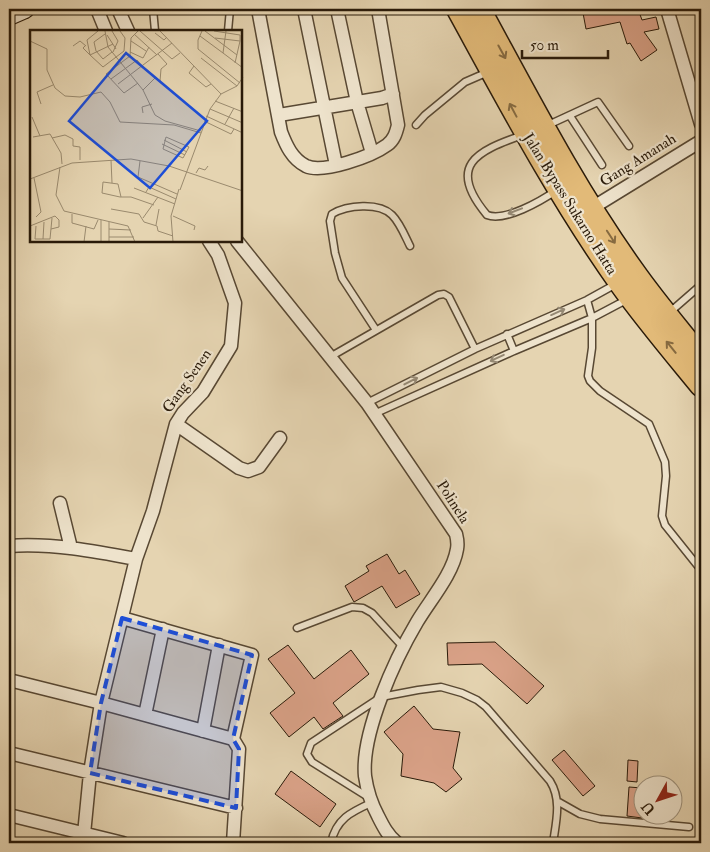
<svg xmlns="http://www.w3.org/2000/svg" width="710" height="852" font-family="'IM FELL Double Pica',serif">
<rect width="100%" height="100%" fill="#e5d4b1"/>
<filter id="stains"><feTurbulence type="fractalNoise" baseFrequency=".004" numOctaves="4"/><feColorMatrix values="0 0 0 0 .2 0 0 0 0 .09 0 0 0 0 .02 0 0 0 .5 -.17"/></filter>
<radialGradient id="worn" r=".72"><stop offset=".6" stop-color="#630" stop-opacity="0"/><stop offset="1" stop-color="#630" stop-opacity=".3"/></radialGradient>
<path fill="#daa288" stroke="#291a09" d="M 602,9 L 638,9 L 642,20 L 656,17 L 659,29 L 644,32 L 657,50 L 641,61 L 630,43 L 627,44 L 620,22 L 586,29 L 583,13 Z
M 387,554 L 399,574 L 405,570 L 420,594 L 396,608 L 382,586 L 354,602 L 345,586 L 369,571 L 366,566 Z
M 495,642 L 544,686 L 527,704 L 482,664 L 448,665 L 447,643 Z
M 288,645 L 314,679 L 351,650 L 369,674 L 333,703 L 343,716 L 323,729 L 314,717 L 289,737 L 270,713 L 295,693 L 268,659 Z
M 414,706 L 433,729 L 460,732 L 453,768 L 462,779 L 446,792 L 434,783 L 401,776 L 403,754 L 384,732 Z
M 564,750 L 595,786 L 583,796 L 552,760 Z
M 628,760 L 638,761 L 637,782 L 627,781 Z
M 291,771 L 336,804 L 320,827 L 275,794 Z
M 629,787 L 642,788 L 642,818 L 627,816 Z"/>
<g fill="none" stroke-linecap="round" stroke-linejoin="round">
<g stroke="#584833" stroke-width="9">
<path id="lane" d="M 153,9 L 155,31
M 228,31 L 230,9
M 570,116 L 602,165
M 416,125 L 425,115 L 465,82 L 488,72
M 546,126 L 598,102 L 629,146
M 523,135 C 476,151 446,166 487,215 C 505,222 541,201 557,190
M 587,300 L 592,318 L 592,348 L 588,376 L 590,381 L 600,391 L 649,424 L 665,462 L 666,476 L 662,516 L 665,525 L 701,570
M 670,312 L 701,285
M 376,330 L 342,278 L 335,253 L 330,221 L 332,214 C 347,205 379,202 392,215 C 400,223 405,236 410,246
M 507,334 L 514,351
M 330,357 L 438,295 L 444,294 L 449,297 L 475,349
M 367,403 L 475,349 L 587,300 L 616,284
M 374,414 L 514,351 L 592,318 L 628,299
M 297,628 L 352,607 L 363,608 L 372,613 L 403,647
M 368,797 L 312,762 L 307,754 L 311,743 L 381,697 L 418,690 L 441,687 L 462,693 L 477,700 L 486,707 L 550,781 C 562,800 556,822 553,843
M 557,801 L 580,814 L 600,819 L 689,827
M 331,843 C 336,819 351,812 371,803"/>
</g>
<g stroke="#584833" stroke-width="15">
<path id="street" d="M 97,9 L 106,31
M 118,9 L 128,31
M 258,9 L 281,132 C 286,145 292,159 306,166 C 323,174 372,156 387,145 C 394,140 396,133 398,125 L 378,9
M 304,9 L 336,165
M 337,9 L 357,102 L 372,153
M 667,9 L 701,124
M 279,115 L 382,98 L 393,94
M 592,208 L 701,141
M 237,241 L 367,403 L 456,534 C 457,538 458,544 457,549 C 453,574 430,600 417,622 C 395,659 361,733 365,776 C 367,790 371,803 378,816 C 383,826 388,836 397,843
M 176,424 L 239,468 L 248,471 L 259,467 L 280,438
M 60,503 L 71,548
M 9,546 C 52,543 94,551 136,559
M 122,618 L 252,655 L 233,739
M 9,680 L 101,703 L 233,739 L 239,749 L 233,843
M 145,715 L 163,629
M 203,731 L 219,645
M 9,753 L 236,808
M 9,815 L 123,843
M 82,843 L 84,834 L 90,773 L 101,703 L 136,559 L 153,511 L 176,424 L 183,413 L 203,392 L 231,346 L 235,303 L 218,255 L 209,241"/>
</g>
<g stroke="#291a09" stroke-width="20">
<path id="secondary" d="M 9,16 L 25,9"/>
</g>
<g stroke="#291a09" stroke-width="25">
<path id="highway" d="M 458,9 C 509,102 559,197 621,284 C 646,319 674,352 701,385
M 479,9 C 527,97 574,189 633,271 C 654,301 678,329 701,358"/>
</g>
<use href="#lane" stroke="#eee3cc" stroke-width="6"/>
<use href="#street" stroke="#eee3cc" stroke-width="12"/>
<use href="#secondary" stroke="#eee3cc" stroke-width="18"/>
<use href="#highway" stroke="#e2ba78" stroke-width="22"/>
</g>
<defs><path id="oneway-shaft" d="M-6 0H5M1.5-3L5.5 0L1.5 3" fill="none" stroke-width="1.6" stroke-linecap="round" stroke-linejoin="round" transform="scale(1.25)"/></defs>
<g stroke="#866a40">
<use href="#oneway-shaft" transform="translate(502 52) rotate(61)"/>
<use href="#oneway-shaft" transform="translate(513 110) rotate(-118)"/>
<use href="#oneway-shaft" transform="translate(611 237) rotate(57)"/>
<use href="#oneway-shaft" transform="translate(671 347) rotate(-129)"/>
</g>
<g stroke="#958974">
<use href="#oneway-shaft" transform="translate(515 211) rotate(159)"/>
<use href="#oneway-shaft" transform="translate(558 312) rotate(-24)"/>
<use href="#oneway-shaft" transform="translate(497 358) rotate(155)"/>
<use href="#oneway-shaft" transform="translate(411 381) rotate(-27)"/>
</g>
<path fill="#1d4ed8" fill-opacity="0.2" stroke="#1d4ed8" stroke-width="4" stroke-dasharray="10 6" stroke-linejoin="round" d="M 122,618 L 252,655 L 233,739 L 239,749 L 236,808 L 90,773 L 101,703 Z"/>
<g text-anchor="middle" dominant-baseline="central" stroke-width="4.5" stroke-linejoin="round" paint-order="stroke">
<g font-size="15" fill="#291a09" stroke="#eee3cc">
<text transform="translate(638 160) rotate(-32)">Gang Amanah</text>
<text transform="translate(570 204) rotate(58)">Jalan Bypass Sukarno Hatta</text>
<text transform="translate(187 381) rotate(-55)">Gang Senen</text>
<text transform="translate(453 502) rotate(57)">Polinela</text>
</g>
</g>
<g transform="translate(30 30)">
<rect width="212" height="212" fill="#e5d4b1"/>
<path fill="none" stroke="#9a8a6e" stroke-width="1" d="M 68,1 L 57,10 L 60,25 L 73,37 L 94,21 L 95,8 L 90,1M 75,1 L 78,17 L 113,60 L 125,85 L 135,91 L 171,101M 82,1 L 88,11 L 83,22M 108,1 L 101,8 L 100,26 L 76,44 L 94,63 L 108,53M 110,1 L 142,29 L 150,23M 130,1 L 191,64M 172,1 L 168,10 L 168,19 L 210,53M 175,1 L 207,25M 184,1 L 210,5 L 210,11 L 185,8M 196,1 L 193,23 L 213,38M 125,3 L 134,10 L 137,7M 75,4 L 64,12 L 66,21 L 73,29 L 82,22M 104,4 L 127,25M 77,5 L 86,19M 170,6 L 193,23M 0,11 L 17,19 L 17,40 L 25,58 L 35,66 L 50,67 L 71,62 L 80,72 L 90,92 L 144,95 L 171,103M 101,11 L 116,21M 43,16 L 50,11 L 56,16M 55,16 L 53,18 L 60,25 L 83,14M 100,22 L 113,28 L 119,17M 128,24 L 137,34 L 131,39 L 130,51M 171,28 L 207,56M 205,33 L 210,11M 164,36 L 159,43 L 176,57 L 181,54M 81,49 L 107,30 L 113,37M 88,54 L 142,13M 113,60 L 125,48M 185,71 L 213,82M 11,74 L 7,62 L 23,55M 180,79 L 213,93M 113,83 L 112,77 L 122,74M 176,86 L 213,103M 2,87 L 10,106M 174,91 L 201,104 L 204,99M 195,94 L 204,78M 3,107 L 20,104 L 31,123 L 32,134M 136,107 L 159,117 L 153,128 L 133,119 ZM 22,108 L 35,105 L 43,109 L 43,116 L 50,117 L 50,130M 134,110 L 157,122M 132,114 L 155,125M 81,130 L 82,153M 110,131 L 108,147 L 147,164M 30,137 L 26,165 L 34,181 L 98,196 L 105,212M 166,143 L 169,138 L 175,140 L 178,136M 4,148 L 11,182 L 6,187M 0,149 L 42,133 L 101,129 L 139,136 L 213,161M 104,158 L 145,174M 150,160 L 180,79 L 191,64 L 207,56 L 213,47M 116,162 L 119,157 L 146,169M 91,167 L 88,154 L 73,152 L 72,163 L 90,167 L 101,167 L 124,175M 81,179 L 109,184 L 114,192 L 127,196 L 128,201 L 143,206M 42,184 L 42,193 L 64,199 L 68,190M 143,186 L 165,196 L 164,200M 113,188 L 128,167M 71,190 L 71,212M 126,195 L 129,179M 0,196 L 25,186 L 29,190 L 29,197 L 21,199M 6,196 L 5,209 L 20,209 L 22,188M 79,199 L 101,200M 79,207 L 104,207M 13,209 L 14,192M 54,212 L 56,196M 79,212 L 79,192M 143,212 L 141,186 L 149,159"/>
<path fill="#1d4ed8" fill-opacity="0.15" stroke="#1d4ed8" stroke-width="2.5" d="M 96,23 L 177,91 L 120,158 L 39,91 Z"/>
<rect width="212" height="212" fill="none" stroke="#291a09" stroke-width="2.5"/>
</g>
<rect width="710" height="852" fill="none" stroke="#e5d4b1" stroke-width="30"/>
<rect x="10" y="10" width="690" height="832" fill="none" stroke="#291a09" stroke-width="2.5"/>
<rect x="15" y="15" width="680" height="822" fill="none" stroke="#291a09"/>
<g transform="translate(658 800) rotate(230)"><circle r="24" fill="#eee3cc" stroke="#9f937e"/>
<path d="M0-4L9 19L0 12L-9 19Z" fill="#8f2418"/>
<text y="-8" font-size="14" font-weight="bold" text-anchor="middle" fill="#291a09">U</text>
</g>
<path d="M522 50v8h86v-8" fill="none" stroke="#291a09" stroke-width="2.5"/>
<text x="530" y="50" font-size="15" fill="#291a09" stroke="#eee3cc" stroke-width="4" paint-order="stroke">50 m</text>
<rect width="100%" height="100%" filter="url(#stains)"/>
<rect width="100%" height="100%" fill="url(#worn)"/>
</svg>
